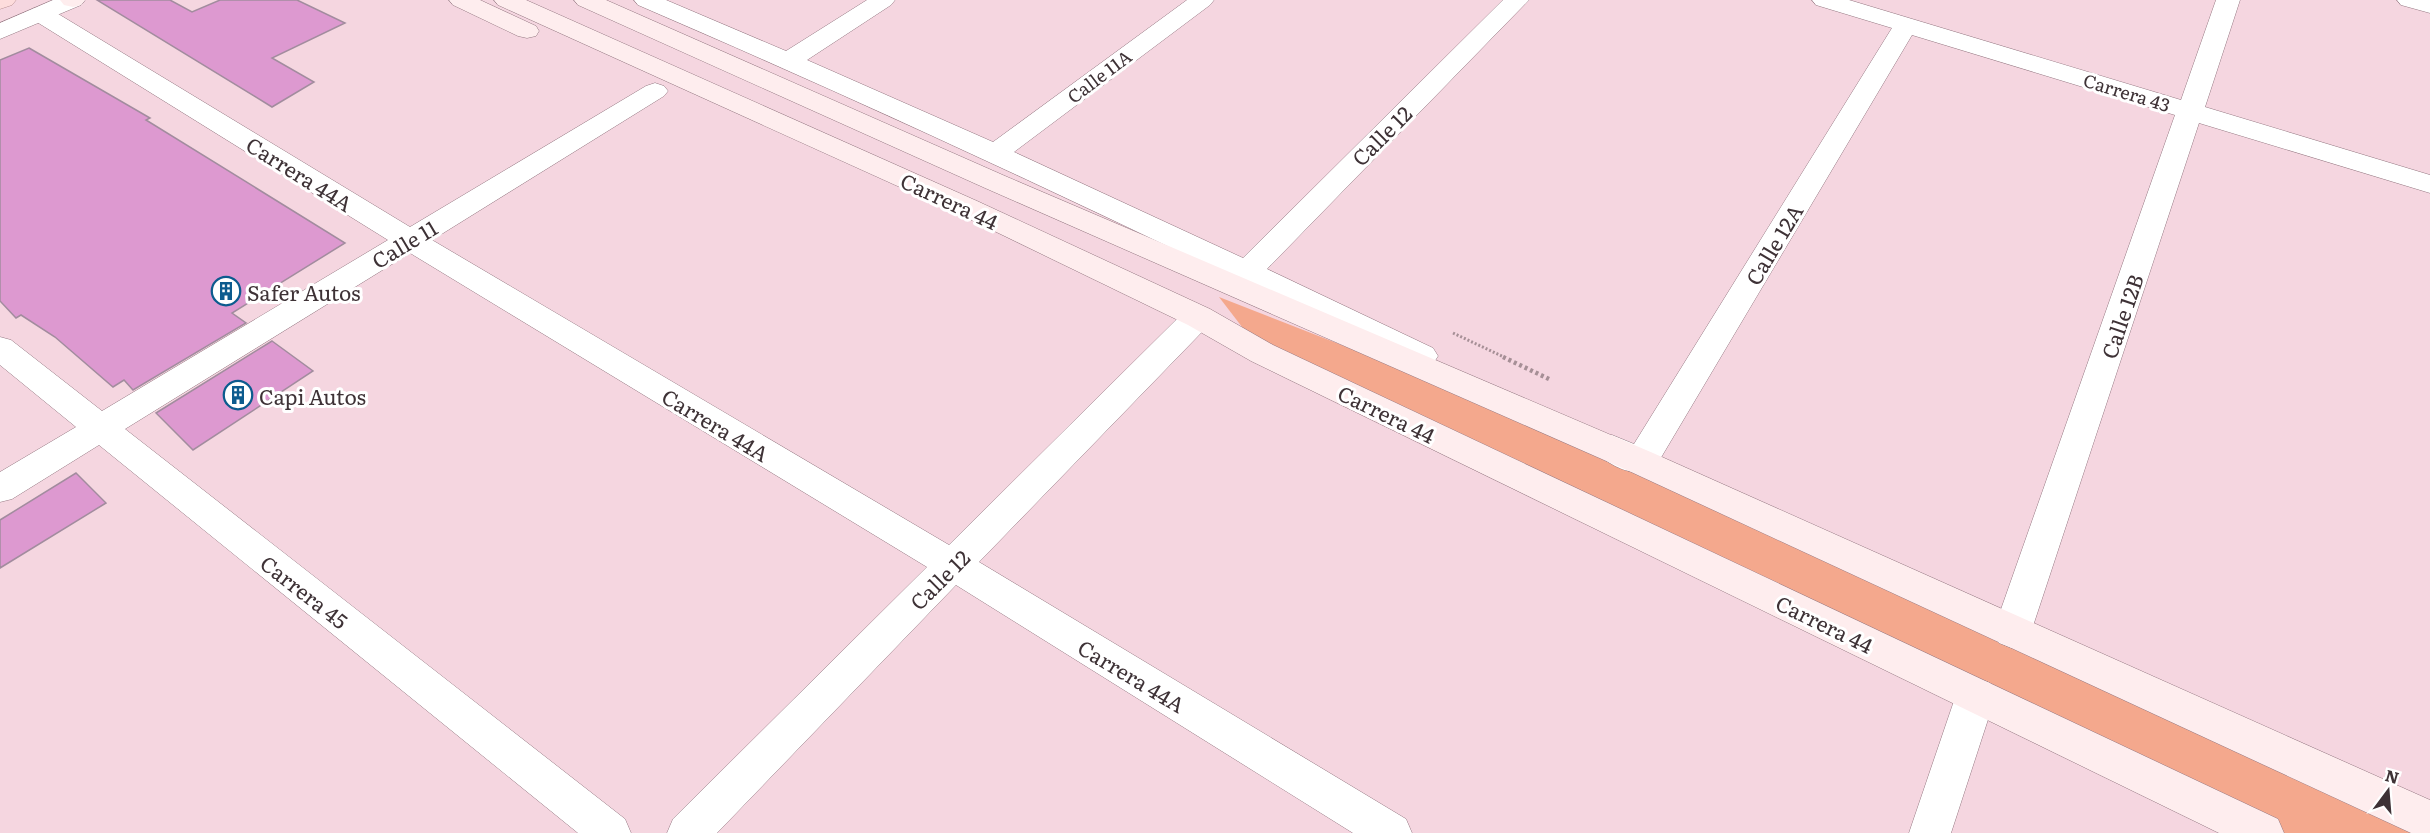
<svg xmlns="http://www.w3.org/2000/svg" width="2430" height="833" font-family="Literata,serif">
<rect width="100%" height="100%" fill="#f5d6e0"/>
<path fill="#f4a88d" d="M 1219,297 L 1641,462 L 2430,833 L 2263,833 L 1262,353 Z"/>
<path fill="#dd99d0" stroke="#a28c9e" stroke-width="1.5" d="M 97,0 L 170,0 L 192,12 L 220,0 L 297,0 L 345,23 L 272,58 L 314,82 L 272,107 Z
M 29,48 L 150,118 L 146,120 L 345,243 L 232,313 L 246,323 L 133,390 L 124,380 L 113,387 L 55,337 L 21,315 L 16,318 L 0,301 L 0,60 Z
M 272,341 L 313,371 L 193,450 L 156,413 Z
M 76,473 L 106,503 L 0,568 L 0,520 Z"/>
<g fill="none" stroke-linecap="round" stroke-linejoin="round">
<g stroke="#947882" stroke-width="1">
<path id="minor" d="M 634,0 L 666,0 L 786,51 L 867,0 L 895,0 L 891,5 L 807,60 L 993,142 L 1187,0 L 1214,0 L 1210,5 L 1014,152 L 1243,258 L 1503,0 L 1529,0 L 1267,269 L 1433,348 L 1438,356 L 1433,364 L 1422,367 L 1411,364 C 1156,239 899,117 638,5 Z
M 1812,0 L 1849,0 L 2181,100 L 2216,0 L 2240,0 L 2205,107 L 2430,175 L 2430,193 L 2199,123 L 2031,632 L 2025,643 L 2012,648 L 1999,643 L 1993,632 L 2175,115 L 1912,35 L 1653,471 C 1634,477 1605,466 1595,448 L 1600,439 L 1612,435 L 1634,444 L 1892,28 L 1816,5 Z
M 2397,0 L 2430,0 L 2430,13 L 2401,5 Z
M 41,7 L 50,9 L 410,227 L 646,86 L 655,83 L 664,86 L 668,91 L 664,96 L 432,240 L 949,545 L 1179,317 L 1190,314 L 1201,317 L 1205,325 L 1201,333 L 979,562 L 1406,819 L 1412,833 L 1353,833 L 956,585 L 717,833 L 667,833 L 673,819 L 927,567 L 410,253 L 125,429 L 625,819 L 631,833 L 578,833 L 99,445 L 12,499 L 0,502 L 0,472 L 76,427 L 0,365 L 0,337 L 11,340 L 102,411 L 388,240 L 32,19 L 29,14 L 32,9 Z
M 1976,678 L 1990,683 L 1996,695 L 1951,833 L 1909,833 L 1956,695 L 1962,683 Z"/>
</g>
<g stroke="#947882" stroke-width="1">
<path id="tertiary" d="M 53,0 L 85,0 L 81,5 L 0,39 L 0,23 Z"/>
</g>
<g stroke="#947882" stroke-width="1">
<path id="secondary" d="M 60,0 L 85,0 L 81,5 L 73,7 L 64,5 Z
M 449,0 L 480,0 L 536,26 L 539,31 L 536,36 L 527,38 L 518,36 L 453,5 Z
M 494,0 L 526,0 L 977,201 L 1210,309 L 1273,345 L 2278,819 L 2284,833 L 2219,833 L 1251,361 L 1188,325 L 957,213 L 498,5 Z
M 574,0 L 606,0 L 1005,176 L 1653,453 L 2430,800 L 2430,833 L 2411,833 L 1629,471 L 985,188 L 578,5 Z"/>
</g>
<g stroke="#b99193" stroke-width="1">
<path id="primary" d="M 0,0 L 16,0 L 12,5 L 0,9 Z"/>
</g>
<path stroke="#a68f96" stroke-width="3" stroke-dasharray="2 2" stroke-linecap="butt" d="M 1453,333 L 1506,358"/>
<path stroke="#a68f96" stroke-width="4.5" stroke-dasharray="3 3" stroke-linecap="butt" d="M 1503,357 L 1549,379"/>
<use href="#minor" fill="#fff" fill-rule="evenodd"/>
<use href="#tertiary" fill="#fff" fill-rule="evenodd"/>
<use href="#secondary" fill="#feedee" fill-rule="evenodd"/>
<use href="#primary" fill="#fddcdc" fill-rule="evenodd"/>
</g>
<defs>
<g id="building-ring" transform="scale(1.5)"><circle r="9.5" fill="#fff" stroke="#0c5b8e" stroke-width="1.5"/><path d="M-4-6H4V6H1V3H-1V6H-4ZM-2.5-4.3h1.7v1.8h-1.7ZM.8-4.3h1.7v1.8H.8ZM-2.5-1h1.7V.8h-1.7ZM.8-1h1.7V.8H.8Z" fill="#0c5b8e"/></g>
</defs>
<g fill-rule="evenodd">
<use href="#building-ring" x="226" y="291"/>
<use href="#building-ring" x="238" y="395"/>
</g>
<g text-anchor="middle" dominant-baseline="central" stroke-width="6" stroke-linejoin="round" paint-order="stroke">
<g font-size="18" fill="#3e3236" stroke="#fff">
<text transform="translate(1099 76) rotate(-37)">Calle 11A</text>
<text transform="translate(2127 92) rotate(17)">Carrera 43</text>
</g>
<g font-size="21" fill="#3e3236" stroke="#fff">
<text transform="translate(1381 135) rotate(-45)">Calle 12</text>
<text transform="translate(300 173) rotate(32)">Carrera 44A</text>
<text transform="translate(950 200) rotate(25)">Carrera 44</text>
<text transform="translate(404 243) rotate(-31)">Calle 11</text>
<text transform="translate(1773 244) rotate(-59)">Calle 12A</text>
<text transform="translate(2121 316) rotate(-71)">Calle 12B</text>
<text transform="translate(1387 413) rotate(26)">Carrera 44</text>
<text transform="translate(716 424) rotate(31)">Carrera 44A</text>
<text transform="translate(939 579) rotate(-45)">Calle 12</text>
<text transform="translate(305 591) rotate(38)">Carrera 45</text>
<text transform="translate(1825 623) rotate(26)">Carrera 44</text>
<text transform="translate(1132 675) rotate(31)">Carrera 44A</text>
</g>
<g font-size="21" fill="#3e3236" stroke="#fff" text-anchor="start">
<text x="247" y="291">Safer Autos</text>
<text x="259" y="395">Capi Autos</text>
</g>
</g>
<g transform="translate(2388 791) rotate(16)" stroke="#ffffff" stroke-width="4.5" paint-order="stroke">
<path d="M0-4.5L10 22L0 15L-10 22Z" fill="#3e3236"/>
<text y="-9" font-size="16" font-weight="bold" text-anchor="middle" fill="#3e3236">N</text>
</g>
</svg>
